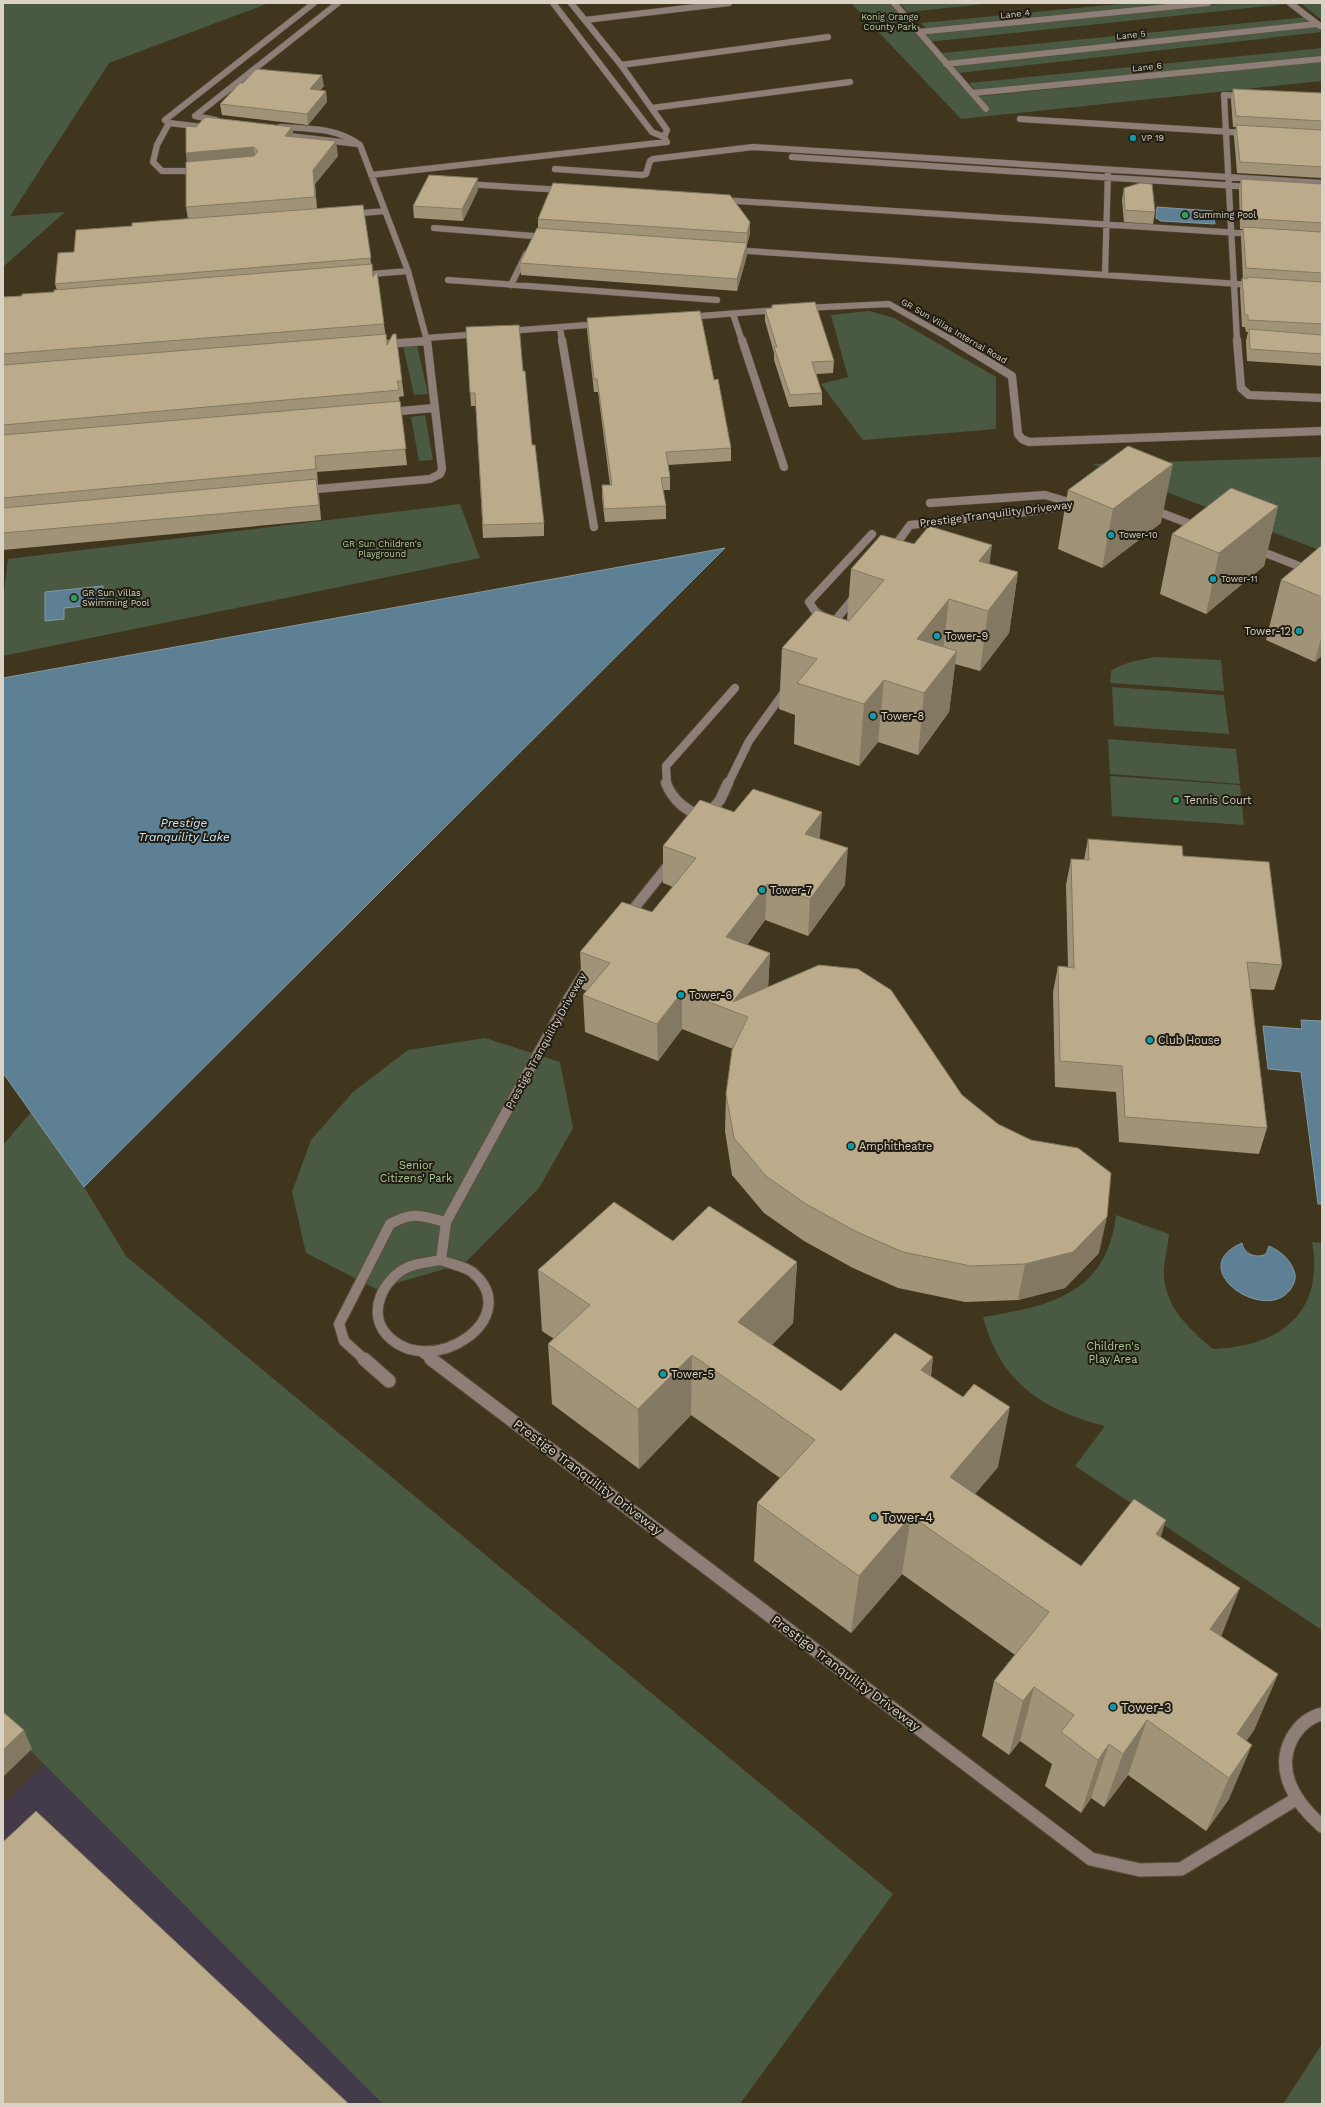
<svg xmlns="http://www.w3.org/2000/svg" width="1325" height="2107" font-family="'Work Sans',sans-serif">
<rect width="100%" height="100%" fill="#40351d"/>
<path fill="#483c2d" d="M 3,1723 L 45,1764 L 3,1804 Z"/>
<path fill="#433a4a" d="M 45,1764 L 383,2104 L 3,2104 L 3,1804 Z"/>
<path fill="#4a5941" d="M 3,3 L 269,3 L 109,63 L 10,216 L 65,212 L 3,267 Z
M 851,3 L 895,3 L 972,97 L 1322,62 L 1322,81 L 961,119 Z
M 910,3 L 994,3 L 908,12 L 900,4 Z
M 1129,3 L 1202,3 L 927,29 L 921,23 Z
M 1227,3 L 1287,4 L 928,42 L 922,35 Z
M 1300,3 L 1322,3 L 1322,20 Z
M 1308,17 L 1317,24 L 950,63 L 942,53 Z
M 1314,26 L 1322,32 L 959,73 L 952,65 Z
M 1322,48 L 1322,57 L 977,93 L 969,83 Z
M 869,311 L 894,318 L 996,377 L 996,429 L 863,440 L 821,384 L 848,377 L 831,315 Z
M 417,345 L 428,394 L 414,395 L 403,346 Z
M 425,415 L 433,460 L 419,461 L 411,417 Z
M 1322,457 L 1322,551 L 1092,464 Z
M 460,504 L 480,558 L 3,656 L 3,600 L 8,559 Z
M 1155,657 L 1221,660 L 1224,691 L 1110,683 L 1111,671 C 1123,662 1141,660 1155,657 Z
M 1112,687 L 1224,695 L 1229,734 L 1114,726 Z
M 1108,739 L 1236,749 L 1240,784 L 1110,774 Z
M 1110,776 L 1240,785 L 1244,825 L 1112,816 Z
M 485,1038 L 560,1062 L 573,1128 L 539,1188 L 465,1263 L 376,1289 L 306,1253 L 292,1192 L 311,1140 L 353,1092 L 408,1050 Z
M 31,1112 L 84,1187 L 126,1256 L 893,1894 L 740,2104 L 383,2104 L 3,1723 L 3,1145 Z
M 1116,1215 L 1169,1234 C 1168,1246 1165,1257 1164,1268 C 1162,1304 1188,1328 1213,1349 C 1277,1347 1325,1315 1312,1242 L 1322,1243 L 1322,1630 L 1075,1466 L 1105,1426 C 1042,1410 1000,1382 983,1317 C 1050,1306 1107,1294 1116,1215 Z
M 1322,2044 L 1322,2104 L 1283,2104 Z"/>
<path fill="#5e8094" stroke="#8399a3" d="M 1157,207 L 1213,211 L 1215,224 L 1161,221 L 1156,218 Z
M 725,548 L 84,1187 L 3,1073 L 3,678 Z
M 103,586 L 103,604 L 64,608 L 64,619 L 45,621 L 45,592 Z
M 1301,1020 L 1322,1021 L 1322,1204 L 1318,1204 L 1301,1072 L 1268,1069 L 1263,1026 L 1302,1029 Z
M 1242,1243 C 1244,1254 1256,1259 1266,1254 L 1269,1246 C 1282,1252 1291,1260 1295,1274 C 1296,1280 1293,1286 1290,1290 C 1264,1324 1183,1268 1242,1243 Z"/>
<g fill="none" stroke-linecap="round" stroke-linejoin="round">
<g stroke="#5c513b" stroke-width="7">
<path id="minor-far3" d="M 553,3 L 652,132 L 664,137 L 667,130 L 621,65 L 571,3
M 894,3 L 986,109
M 1290,3 L 1320,26
M 585,20 L 729,3
M 919,32 L 1208,3
M 946,64 L 1317,24
M 621,65 L 828,37
M 973,93 L 1322,59
M 652,108 L 850,82
M 1020,119 L 1248,133
M 216,120 L 195,116 L 338,3
M 169,123 L 157,145 L 153,162 L 162,171 L 199,171
M 280,127 C 308,129 336,127 360,145 L 408,271 L 427,341
M 211,128 L 169,123 L 165,120 L 314,3
M 280,135 L 358,144
M 792,157 L 1253,187
M 555,169 L 642,175 L 646,174 L 650,161 L 653,159 L 753,147 L 1322,183
M 371,175 L 667,142 L 664,137
M 465,184 L 563,190
M 721,200 L 1255,234
M 351,214 L 385,211
M 434,228 L 546,237
M 733,250 L 1254,285
M 360,275 L 408,271
M 1105,275 L 1108,171
M 448,280 L 717,300
M 511,285 L 526,254
M 804,308 L 889,304 L 954,341
M 733,314 L 742,341
M 688,317 L 778,310
M 560,327 L 562,341
M 507,331 L 600,324
M 426,338 L 481,334
M 421,341 L 427,341
M 1237,341 L 1224,95 L 1244,96"/>
</g>
<g stroke="#5c513b" stroke-width="9">
<path id="minor-far2" d="M 562,340 L 594,527
M 742,340 L 784,467
M 953,340 L 1012,376 L 1018,434 L 1022,439 L 1029,442 L 1322,431
M 1237,340 L 1241,388 L 1249,395 L 1322,398
M 373,345 L 427,341
M 390,412 L 434,408
M 306,490 L 430,479 L 440,474 L 442,469 L 427,340
M 930,503 L 1045,495 L 1072,503
M 1151,509 L 1198,527
M 1255,549 L 1322,575
M 892,550 L 910,525 L 1026,512 L 1078,504
M 826,619 L 815,611 L 809,602 L 872,534
M 829,628 L 856,595
M 667,784 L 666,766 L 735,688
M 728,784 L 749,741 L 787,688"/>
</g>
<g stroke="#5c513b" stroke-width="12">
<path id="minor-far1" d="M 666,783 C 673,801 686,810 702,817
M 708,815 L 720,800 L 728,783
M 627,917 L 671,862
M 441,1260 L 446,1222 L 567,1001 L 589,966
M 441,1260 C 450,1264 464,1266 472,1272 C 527,1317 431,1382 387,1335 C 366,1312 384,1278 408,1267 C 419,1263 430,1262 441,1260 Z
M 421,1351 L 433,1360
M 365,1360 L 344,1341 L 339,1324 L 390,1224 C 414,1211 421,1216 446,1222"/>
</g>
<g stroke="#5c513b" stroke-width="15">
<path id="minor" d="M 364,1359 L 389,1381
M 431,1359 L 1091,1859 L 1140,1870 L 1181,1869 L 1296,1799
M 1322,1714 C 1309,1717 1299,1726 1292,1738 C 1274,1772 1297,1804 1322,1826"/>
</g>
<use href="#minor-far3" stroke="#8e7e78" stroke-width="6"/>
<use href="#minor-far2" stroke="#8e7e78" stroke-width="8"/>
<use href="#minor-far1" stroke="#8e7e78" stroke-width="10"/>
<use href="#minor" stroke="#8e7e78" stroke-width="13"/>
</g>
<path fill="#a19377" d="M 324,86 L 320,90 L 326,91 L 327,102 L 308,125 L 222,115 L 220,104 Z
M 1233,89 L 1322,93 L 1322,178 L 1237,173 L 1234,136 L 1236,127 L 1233,127 L 1231,100 Z
M 196,127 L 292,127 L 294,137 L 338,156 L 315,184 L 317,209 L 363,205 L 373,277 L 384,324 L 387,345 L 402,381 L 404,396 L 399,397 L 407,465 L 317,472 L 321,520 L 3,550 L 3,551 L 3,297 L 22,296 L 54,292 L 57,290 L 55,284 L 74,252 L 188,219 L 186,207 L 187,162 L 186,153 Z
M 1241,179 L 1322,184 L 1322,366 L 1247,361 L 1246,341 L 1248,332 L 1246,332 L 1245,327 L 1242,327 L 1240,290 L 1242,278 L 1243,279 L 1241,238 L 1242,229 L 1240,229 L 1239,190 Z
M 1124,188 L 1155,212 L 1153,224 L 1124,222 L 1122,200 Z
M 478,190 L 463,221 L 414,218 L 413,206 Z
M 538,219 L 750,222 L 750,233 L 747,244 L 747,255 L 737,291 L 521,275 L 520,263 L 538,228 Z
M 765,309 L 834,361 L 833,373 L 816,374 L 822,393 L 822,405 L 789,407 L 774,360 L 774,353 L 765,321 Z
M 587,318 L 714,380 L 731,448 L 731,461 L 668,465 L 670,477 L 670,490 L 663,490 L 666,506 L 666,519 L 605,522 L 602,498 L 602,485 L 610,485 L 598,392 L 594,392 L 587,330 Z
M 466,327 L 523,371 L 532,445 L 544,523 L 544,536 L 483,538 L 476,406 L 471,406 Z
M 1068,490 L 1161,523 L 1102,568 L 1058,549 Z
M 1278,506 L 1264,566 L 1206,614 L 1160,594 L 1172,534 Z
M 914,544 L 989,564 L 1018,572 L 1009,633 L 980,671 L 955,664 L 949,712 L 918,755 L 878,742 L 859,766 L 794,744 L 795,715 L 779,709 L 782,648 L 847,620 L 851,569 Z
M 1322,545 L 1322,655 L 1315,662 L 1266,640 L 1281,580 Z
M 734,812 L 820,839 L 845,885 L 808,936 L 765,920 L 747,945 L 770,953 L 768,987 L 962,1095 L 1099,1253 L 1065,1288 L 1018,1300 L 965,1302 L 898,1288 L 853,1268 L 804,1241 L 764,1213 L 732,1175 L 725,1131 L 726,1094 L 733,1049 L 682,1029 L 658,1061 L 585,1032 L 583,995 L 587,991 L 582,989 L 580,952 L 652,912 L 673,887 L 663,883 L 663,846 Z
M 1088,839 L 1183,856 L 1282,965 L 1274,990 L 1251,989 L 1267,1128 L 1259,1154 L 1119,1142 L 1116,1092 L 1055,1087 L 1053,992 L 1058,966 L 1068,967 L 1066,885 L 1071,859 L 1084,860 Z
M 673,1241 L 797,1262 L 793,1323 L 772,1345 L 841,1391 L 933,1357 L 931,1376 L 998,1467 L 975,1494 L 1081,1566 L 1161,1537 L 1221,1637 L 1278,1674 L 1254,1730 L 1246,1741 L 1229,1799 L 1206,1831 L 1128,1775 L 1104,1807 L 1091,1798 L 1081,1813 L 1045,1786 L 1052,1764 L 1020,1741 L 1009,1755 L 982,1736 L 994,1681 L 1015,1655 L 902,1574 L 851,1633 L 754,1561 L 757,1503 L 780,1478 L 691,1415 L 639,1469 L 552,1404 L 548,1344 L 554,1339 L 542,1331 L 538,1270 Z"/>
<path fill="#837861" d="M 322,75 L 324,86 L 312,101 L 310,89 Z
M 326,91 L 327,102 L 308,125 L 307,114 Z
M 292,127 L 294,141 L 285,136 Z
M 336,141 L 338,156 L 315,184 L 317,212 L 313,170 Z
M 254,147 L 256,162 L 188,167 L 186,153 Z
M 478,178 L 478,190 L 463,221 L 462,209 Z
M 750,222 L 750,233 L 747,244 L 747,255 L 737,291 L 737,279 L 747,245 L 747,233 Z
M 315,456 L 317,472 L 318,484 L 316,469 Z
M 1173,464 L 1161,523 L 1102,568 L 1113,509 Z
M 316,479 L 319,495 L 321,520 L 319,505 Z
M 1278,506 L 1264,566 L 1206,614 L 1219,553 Z
M 992,545 L 984,605 L 979,561 Z
M 1018,572 L 1009,633 L 980,671 L 988,611 Z
M 949,599 L 942,660 L 917,639 Z
M 1322,634 L 1322,655 L 1315,662 Z
M 957,651 L 949,712 L 918,755 L 924,693 Z
M 884,680 L 878,742 L 859,766 L 864,704 Z
M 822,812 L 819,849 L 805,834 Z
M 848,848 L 845,885 L 808,936 L 810,899 Z
M 767,884 L 765,920 L 725,974 L 726,937 Z
M 770,953 L 768,990 L 733,1002 Z
M 682,992 L 682,1029 L 658,1061 L 657,1024 Z
M 1107,1217 L 1099,1253 L 1065,1288 L 1018,1300 L 1025,1264 Z
M 797,1262 L 793,1323 L 735,1382 L 738,1322 Z
M 692,1355 L 691,1415 L 639,1469 L 638,1409 Z
M 933,1357 L 924,1418 L 921,1370 Z
M 1010,1407 L 998,1467 L 940,1535 L 950,1477 Z
M 911,1516 L 902,1574 L 851,1633 L 859,1576 Z
M 1166,1520 L 1148,1578 L 1156,1534 Z
M 1240,1588 L 1218,1645 L 1210,1629 Z
M 1278,1674 L 1254,1730 L 1224,1774 L 1237,1734 Z
M 1034,1687 L 1020,1741 L 1009,1755 L 1023,1701 Z
M 1147,1720 L 1128,1775 L 1104,1807 L 1123,1754 Z
M 24,1730 L 32,1749 L 3,1777 L 3,1750 Z
M 1109,1744 L 1091,1798 L 1081,1813 L 1098,1760 Z
M 1252,1745 L 1229,1799 L 1206,1831 L 1229,1778 Z"/>
<path fill="#bbab8a" stroke="#837861" d="M 256,69 L 322,75 L 310,89 L 326,91 L 307,114 L 220,104 L 240,83 L 243,83 Z
M 1233,89 L 1322,93 L 1322,121 L 1236,116 Z
M 205,117 L 292,127 L 285,136 L 336,141 L 313,170 L 315,197 L 186,207 L 186,162 L 254,156 L 258,151 L 254,147 L 186,153 L 186,126 L 196,127 Z
M 1236,125 L 1322,130 L 1322,167 L 1240,162 Z
M 429,175 L 478,178 L 462,209 L 413,206 Z
M 1241,179 L 1322,184 L 1322,223 L 1242,218 Z
M 553,183 L 730,195 L 750,222 L 747,233 L 538,219 Z
M 1140,183 L 1152,184 L 1155,212 L 1125,210 L 1124,188 Z
M 363,205 L 371,258 L 55,284 L 58,253 L 74,252 L 76,230 L 132,226 L 132,223 Z
M 1243,227 L 1322,232 L 1322,273 L 1246,268 Z
M 537,228 L 747,243 L 737,279 L 520,263 Z
M 372,264 L 373,277 L 377,271 L 384,324 L 3,354 L 3,297 L 22,296 L 22,294 L 54,292 L 54,290 Z
M 1247,277 L 1322,282 L 1322,324 L 1248,320 L 1248,315 L 1245,315 L 1242,278 L 1247,279 Z
M 815,302 L 834,361 L 812,362 L 822,393 L 790,395 L 774,347 L 777,347 L 765,309 L 772,308 L 772,305 Z
M 700,311 L 714,380 L 718,379 L 731,448 L 666,452 L 670,477 L 661,478 L 666,506 L 604,509 L 602,485 L 612,485 L 597,379 L 594,379 L 587,318 Z
M 519,325 L 523,371 L 525,371 L 532,445 L 535,445 L 544,523 L 483,525 L 475,393 L 470,393 L 466,327 Z
M 1249,329 L 1322,335 L 1322,354 L 1250,349 Z
M 386,334 L 387,345 L 393,334 L 396,334 L 402,381 L 397,381 L 399,390 L 3,425 L 3,365 Z
M 400,401 L 406,449 L 315,456 L 316,469 L 3,498 L 3,435 Z
M 1128,446 L 1173,464 L 1113,509 L 1068,490 Z
M 316,479 L 319,505 L 3,533 L 3,508 Z
M 1231,488 L 1278,506 L 1219,553 L 1172,534 Z
M 929,526 L 992,545 L 979,561 L 1018,572 L 988,611 L 949,599 L 917,639 L 957,651 L 924,693 L 884,680 L 864,704 L 797,683 L 817,659 L 782,648 L 816,610 L 849,621 L 884,580 L 851,569 L 881,535 L 914,544 Z
M 1322,545 L 1322,597 L 1281,580 Z
M 753,789 L 822,812 L 805,834 L 848,848 L 810,899 L 767,884 L 726,937 L 770,953 L 733,1002 L 819,965 L 858,969 L 891,990 L 962,1095 L 998,1124 L 1031,1140 L 1078,1148 L 1111,1173 L 1107,1217 L 1073,1252 L 1025,1264 L 971,1266 L 903,1252 L 857,1232 L 806,1204 L 766,1176 L 734,1138 L 726,1094 L 732,1050 L 748,1017 L 682,992 L 657,1024 L 583,995 L 610,963 L 580,952 L 622,902 L 652,912 L 696,858 L 663,846 L 700,800 L 734,812 Z
M 1088,839 L 1182,846 L 1183,856 L 1269,862 L 1282,965 L 1247,962 L 1267,1128 L 1125,1117 L 1122,1066 L 1060,1061 L 1058,966 L 1074,968 L 1071,859 L 1089,860 Z
M 614,1202 L 673,1241 L 709,1206 L 797,1262 L 738,1322 L 841,1391 L 895,1333 L 933,1357 L 921,1370 L 963,1397 L 974,1384 L 1010,1407 L 950,1477 L 1081,1566 L 1134,1499 L 1166,1520 L 1156,1534 L 1240,1588 L 1210,1629 L 1278,1674 L 1237,1734 L 1252,1745 L 1229,1778 L 1147,1720 L 1123,1754 L 1109,1744 L 1098,1760 L 1061,1732 L 1074,1715 L 1034,1687 L 1023,1701 L 994,1681 L 1049,1612 L 911,1516 L 859,1576 L 757,1503 L 815,1440 L 692,1355 L 638,1409 L 548,1344 L 590,1305 L 538,1270 Z
M 3,1712 L 24,1730 L 3,1750 Z
M 36,1811 L 349,2104 L 3,2104 L 3,1842 Z"/>
<g fill="#0f9aa8" stroke="#221d13" stroke-width="1.5">
<circle cx="1133" cy="138" r="4"/>
<circle cx="1111" cy="535" r="4"/>
<circle cx="1213" cy="579" r="4"/>
<circle cx="1299" cy="631" r="4"/>
<circle cx="937" cy="636" r="4"/>
<circle cx="873" cy="716" r="4"/>
<circle cx="762" cy="890" r="4"/>
<circle cx="681" cy="995" r="4"/>
<circle cx="1150" cy="1040" r="4"/>
<circle cx="851" cy="1146" r="4"/>
<circle cx="663" cy="1374" r="4"/>
<circle cx="874" cy="1517" r="4"/>
<circle cx="1113" cy="1707" r="4"/>
</g>
<g fill="#2e9e5b" stroke="#221d13" stroke-width="1.5">
<circle cx="1185" cy="215" r="4"/>
<circle cx="74" cy="598" r="4"/>
<circle cx="1176" cy="800" r="4"/>
</g>
<g text-anchor="middle" dominant-baseline="central" stroke-width="4" stroke-linejoin="round" paint-order="stroke">
<g font-size="9" fill="#dad3c5" stroke="#221d13">
<text transform="translate(1015 14) rotate(-6)">Lane 4</text>
<text transform="translate(1131 35) rotate(-6)">Lane 5</text>
<text transform="translate(1147 67) rotate(-6)">Lane 6</text>
<text transform="translate(954 331) rotate(30)">GR Sun Villas Internal Road</text>
</g>
<g font-size="9" fill="#abcc98" stroke="#221d13">
<text x="890" y="17">Konig Orange<tspan x="890" dy="10">County Park</tspan></text>
<text x="382" y="544">GR Sun Children's<tspan x="382" dy="10">Playground</tspan></text>
</g>
<g font-size="9" fill="#dad3c5" stroke="#221d13" text-anchor="start">
<text x="1141" y="138">VP 19</text>
<text x="1193" y="215">Summing Pool</text>
<text x="1119" y="535">Tower-10</text>
<text x="1221" y="579">Tower-11</text>
<text x="82" y="593">GR Sun Villas<tspan x="82" dy="10">Swimming Pool</tspan></text>
</g>
<g font-size="11" fill="#dad3c5" stroke="#221d13">
<text transform="translate(996 514) rotate(-7)">Prestige Tranquility Driveway</text>
<text transform="translate(546 1041) rotate(-61)">Prestige Tranquility Driveway</text>
</g>
<g font-size="11" fill="#dad3c5" stroke="#221d13" text-anchor="start">
<text x="1291" y="631" text-anchor="end">Tower-12</text>
<text x="945" y="636">Tower-9</text>
<text x="881" y="716">Tower-8</text>
<text x="1184" y="800">Tennis Court</text>
<text x="770" y="890">Tower-7</text>
<text x="689" y="995">Tower-6</text>
<text x="1158" y="1040">Club House</text>
<text x="859" y="1146">Amphitheatre</text>
<text x="671" y="1374">Tower-5</text>
</g>
<g font-size="11" fill="#abcc98" stroke="#221d13">
<text x="416" y="1165">Senior<tspan x="416" dy="13">Citizens' Park</tspan></text>
<text x="1113" y="1346">Children's<tspan x="1113" dy="13">Play Area</tspan></text>
</g>
<g font-size="12" font-style="italic" fill="#c3e6fc" stroke="#221d13">
<text x="184" y="823">Prestige<tspan x="184" dy="14">Tranquility Lake</tspan></text>
</g>
<g font-size="13" fill="#dad3c5" stroke="#221d13">
<text transform="translate(588 1477) rotate(37)">Prestige Tranquility Driveway</text>
<text transform="translate(846 1673) rotate(37)">Prestige Tranquility Driveway</text>
</g>
<g font-size="13" fill="#dad3c5" stroke="#221d13" text-anchor="start">
<text x="882" y="1517">Tower-4</text>
<text x="1121" y="1707">Tower-3</text>
</g>
</g>
<rect width="1325" height="2107" fill="none" stroke="#dad3c5" stroke-width="8"/>
</svg>
